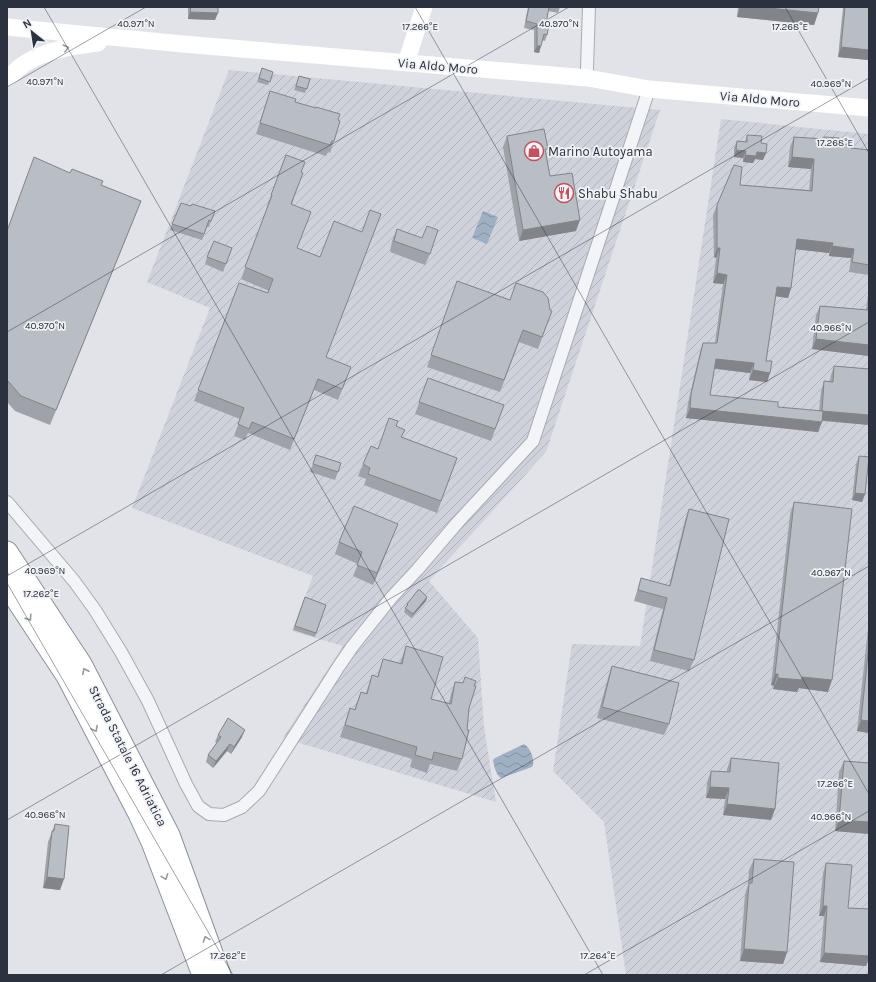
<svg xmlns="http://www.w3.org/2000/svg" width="876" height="982" font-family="Karla,sans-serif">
<defs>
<pattern id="industrial-furrows" width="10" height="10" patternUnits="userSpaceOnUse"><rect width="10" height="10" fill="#cfd2da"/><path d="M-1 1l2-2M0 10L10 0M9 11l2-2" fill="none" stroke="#b2b5bc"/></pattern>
<pattern id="water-waves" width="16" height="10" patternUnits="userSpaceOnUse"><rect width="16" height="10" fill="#a0b0c4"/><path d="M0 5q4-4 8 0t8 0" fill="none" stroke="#8390a1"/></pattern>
</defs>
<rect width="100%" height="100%" fill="#e1e3e8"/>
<path fill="url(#industrial-furrows)" d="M 229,70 L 660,110 L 546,452 L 429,581 L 478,638 L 484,727 L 496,802 L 283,738 L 343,646 L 292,631 L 313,576 L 132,508 L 210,308 L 147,282 Z
M 721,119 L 869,134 L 869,975 L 626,975 L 604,822 L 553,771 L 572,644 L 640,646 Z"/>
<path fill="url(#water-waves)" d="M 483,211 L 498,217 L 487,244 L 472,238 Z
M 524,744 C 530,747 536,761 532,767 L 501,778 C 496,775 494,766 493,760 L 495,758 Z"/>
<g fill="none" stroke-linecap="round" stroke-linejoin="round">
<g stroke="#a7aab2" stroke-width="14">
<path id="street" d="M 588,78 L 587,68 L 589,7
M 7,502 L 74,581 L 95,610 L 121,652 L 148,701 L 186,784 L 198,806 L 209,814 L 224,815 L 242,807 L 259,791 L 339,666 L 352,647 L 391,598 L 417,570 L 458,522 L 533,441 L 649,89"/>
</g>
<g stroke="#8a919d" stroke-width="23">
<path id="highway" d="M 7,552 L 81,664 L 136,771 L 169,835 L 220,975
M 7,585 L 67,676 L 139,814 L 152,842 L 203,975"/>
</g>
<use href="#street" stroke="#f3f4f7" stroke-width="12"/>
<path stroke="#fff" stroke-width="17" d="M 7,27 L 183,44 L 588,78 L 649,89 L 869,108
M 406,63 L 424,7
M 7,78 C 13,74 18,68 24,64 C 46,50 73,46 98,43"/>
<use href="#highway" stroke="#fff" stroke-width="21"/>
</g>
<path fill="#9fa3a9" d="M 188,7 L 218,7 L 215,20 L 188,19 Z
M 528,7 L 560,7 L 558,13 L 548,11 L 546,24 L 547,35 L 545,41 L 542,40 L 539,53 L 534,52 L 534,30 L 524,28 Z
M 738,7 L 819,7 L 818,13 L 814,25 L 737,17 Z
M 843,7 L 869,7 L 868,60 L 838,57 Z
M 262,68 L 273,72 L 268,85 L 257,82 Z
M 299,76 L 310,79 L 305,93 L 294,90 Z
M 270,91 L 338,120 L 334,141 L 330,153 L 328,152 L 326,156 L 256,134 Z
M 747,135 L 761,143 L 763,160 L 755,159 L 753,163 L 743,162 L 743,158 L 734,157 L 734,148 L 737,141 L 745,142 Z
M 507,136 L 546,154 L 550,176 L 576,231 L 519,241 L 503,147 Z
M 794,137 L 823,139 L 824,137 L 839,144 L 851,148 L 869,150 L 869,275 L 849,272 L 851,258 L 829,256 L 829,253 L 796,249 L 791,288 L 788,298 L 776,296 L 766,361 L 770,373 L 767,382 L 749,380 L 750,373 L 714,369 L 710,395 L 778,407 L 819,411 L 821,391 L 824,381 L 830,382 L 831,375 L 834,366 L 869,369 L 869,368 L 869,425 L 822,421 L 818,432 L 686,418 L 688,403 L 700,352 L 703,343 L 715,343 L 723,284 L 713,283 L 716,258 L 714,257 L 713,215 L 717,205 L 740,185 L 809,190 L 811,169 L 788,167 L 790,147 Z
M 286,155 L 301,172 L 292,205 L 297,248 L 326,357 L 347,378 L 338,400 L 314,390 L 290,450 L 248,433 L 245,440 L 234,436 L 240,419 L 194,401 L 239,283 L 268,293 L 269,291 L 241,279 L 268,207 L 267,206 Z
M 70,173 L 141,201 L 135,216 L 50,425 L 15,411 L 7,402 L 7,231 Z
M 191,206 L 215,211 L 209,227 L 207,227 L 202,240 L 170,230 L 172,224 Z
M 397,229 L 430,254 L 425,265 L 390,252 L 392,241 Z
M 232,248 L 223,272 L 205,264 L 207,257 Z
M 457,281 L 510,300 L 552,311 L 538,349 L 519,342 L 500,392 L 427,367 Z
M 869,287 L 869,356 L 812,349 L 816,315 L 820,306 L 866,310 Z
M 428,378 L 504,405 L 491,441 L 415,414 Z
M 396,426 L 402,437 L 457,458 L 437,513 L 364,485 L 366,479 L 358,476 L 363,464 L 378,449 Z
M 316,455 L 341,463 L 335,480 L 310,472 Z
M 859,456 L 865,494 L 862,502 L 852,500 L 856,464 Z
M 794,502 L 828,692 L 799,688 L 797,692 L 773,689 L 774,686 L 771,685 L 790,514 Z
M 689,509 L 694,660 L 689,671 L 650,661 L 663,609 L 634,601 L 641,578 L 669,586 L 685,520 Z
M 393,536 L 373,585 L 353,576 L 358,564 L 335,554 L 339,542 Z
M 305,597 L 326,605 L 315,637 L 293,630 Z
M 427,597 L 426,601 L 411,618 L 404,612 L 407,604 Z
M 869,619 L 869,733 L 857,731 Z
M 406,646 L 431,699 L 449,704 L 451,694 L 455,682 L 463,683 L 465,677 L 474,686 L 469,708 L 462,759 L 457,771 L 430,764 L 427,773 L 410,767 L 412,759 L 340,737 L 350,708 L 354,710 L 361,692 L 366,693 L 372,675 L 377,677 L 383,659 L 400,663 Z
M 612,666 L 669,724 L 664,735 L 597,718 L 608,678 Z
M 218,735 L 242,737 L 231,754 L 227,751 L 213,768 L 206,762 L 208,755 L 217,743 L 215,742 Z
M 731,758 L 775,809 L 771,820 L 723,815 L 725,799 L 706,798 L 707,782 L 711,771 L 727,772 L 727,769 Z
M 844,761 L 869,763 L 869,834 L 835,831 L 839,772 Z
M 55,824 L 60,890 L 43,888 L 48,842 Z
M 754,859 L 787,952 L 783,964 L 740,961 L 745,894 L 748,885 L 749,870 Z
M 826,863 L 848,908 L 869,909 L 869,958 L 866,966 L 820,962 L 824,916 L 819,916 L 823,873 Z"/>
<path fill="#828489" d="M 740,7 L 759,7 L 818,13 L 814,25 L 737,17 Z
M 190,12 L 218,13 L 215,20 L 188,19 Z
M 537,46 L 541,46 L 539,53 L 534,52 Z
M 841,47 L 869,50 L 869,56 L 868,60 L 838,57 Z
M 736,150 L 746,151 L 743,158 L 734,157 Z
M 757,152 L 766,153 L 763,160 L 755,159 L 753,163 L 743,162 L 745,155 Z
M 792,157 L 814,159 L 811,169 L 788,167 Z
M 141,201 L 135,216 L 50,425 L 56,410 Z
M 580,220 L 576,231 L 519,241 L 523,230 Z
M 797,239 L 833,243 L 829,253 L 793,249 Z
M 832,246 L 854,249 L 851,258 L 829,256 Z
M 717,248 L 720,248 L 716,258 L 714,257 Z
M 717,273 L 727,275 L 723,284 L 713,283 Z
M 777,287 L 791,288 L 788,298 L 774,296 Z
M 816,339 L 869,345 L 869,356 L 812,349 Z
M 716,359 L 754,363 L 750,373 L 712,368 Z
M 753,370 L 770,373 L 767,382 L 749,380 Z
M 690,408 L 822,422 L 818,432 L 686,418 Z
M 822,411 L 869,415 L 869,425 L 818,420 Z
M 855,493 L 865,494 L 862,502 L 852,500 Z
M 398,524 L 393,536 L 373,585 L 377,573 Z
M 427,597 L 426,601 L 411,618 L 413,614 Z
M 775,674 L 778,674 L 774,686 L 771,685 Z
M 802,677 L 832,680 L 828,692 L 799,688 L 797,692 L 773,689 L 778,678 Z
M 861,720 L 869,721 L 869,733 L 857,731 Z
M 245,730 L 242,737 L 231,754 L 234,747 Z
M 230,744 L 227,751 L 213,768 L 216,761 Z
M 710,787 L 729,788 L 725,799 L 706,798 Z
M 727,804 L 775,809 L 771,820 L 723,815 Z
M 839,820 L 869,822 L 869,834 L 835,831 Z
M 47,877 L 64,879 L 60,890 L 43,888 Z
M 823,906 L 827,906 L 824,916 L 819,916 Z
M 744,949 L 787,952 L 783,964 L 740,961 Z
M 824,953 L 869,956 L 869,958 L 866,966 L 820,962 Z"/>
<path fill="#b9bdc4" stroke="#828489" d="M 191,7 L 218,7 L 218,13 L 190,12 Z
M 529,7 L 549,7 L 546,24 L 549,25 L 547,35 L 544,34 L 541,46 L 537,46 L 537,24 L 526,21 Z
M 759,7 L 819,7 L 818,13 Z
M 845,7 L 869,7 L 869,50 L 841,47 Z
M 262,68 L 273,72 L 270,82 L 259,78 Z
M 299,76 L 310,79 L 307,89 L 296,86 Z
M 270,91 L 296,99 L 295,102 L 316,108 L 316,107 L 340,114 L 338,120 L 340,121 L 334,141 L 332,141 L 330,145 L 260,123 Z
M 544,129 L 548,149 L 545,149 L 550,176 L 572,173 L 580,220 L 523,230 L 507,136 Z
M 747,135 L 762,136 L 761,143 L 767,144 L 766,153 L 757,152 L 756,156 L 745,155 L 746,151 L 736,150 L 737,141 L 747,142 Z
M 794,137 L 824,139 L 824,137 L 839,138 L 839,144 L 852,145 L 851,148 L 869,150 L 869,265 L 852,262 L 854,249 L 832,246 L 833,243 L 797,239 L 791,288 L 777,287 L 766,361 L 772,361 L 770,373 L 753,370 L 754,363 L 716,359 L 710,395 L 778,402 L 778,407 L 823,411 L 822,422 L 690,408 L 691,394 L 703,343 L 717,343 L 727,275 L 717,273 L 720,248 L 717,248 L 717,205 L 734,165 L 742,167 L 740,185 L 812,191 L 814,159 L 792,157 Z
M 286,155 L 305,162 L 301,172 L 303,173 L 291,204 L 311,212 L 297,248 L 320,257 L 334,221 L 362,232 L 370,210 L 381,214 L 326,357 L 351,367 L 342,389 L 318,379 L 294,439 L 252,422 L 249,429 L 238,424 L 244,408 L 198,390 L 239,283 L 268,293 L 273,279 L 245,267 L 272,195 L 271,195 Z
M 34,157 L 70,173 L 72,169 L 103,181 L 101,185 L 141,201 L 56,410 L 21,396 L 7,380 L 7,231 Z
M 181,203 L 191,206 L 192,204 L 215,211 L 211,221 L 209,220 L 204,234 L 172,224 Z
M 427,226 L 438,230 L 430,254 L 394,241 L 397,229 L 422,238 Z
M 214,241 L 232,248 L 226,264 L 207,257 Z
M 457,281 L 510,300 L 516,283 L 543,292 L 548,298 L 550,310 L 552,311 L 542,337 L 523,330 L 504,380 L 431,355 Z
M 820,306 L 868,310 L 869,306 L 869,345 L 816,339 Z
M 834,366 L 869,369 L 869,415 L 822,411 L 824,381 L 833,382 Z
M 428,378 L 504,405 L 495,429 L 419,402 Z
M 389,418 L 398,421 L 396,426 L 405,430 L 401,437 L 457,458 L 441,501 L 368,474 L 370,468 L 363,464 L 371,446 L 378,449 Z
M 316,455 L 341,463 L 338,472 L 313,464 Z
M 859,456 L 869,457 L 865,494 L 855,493 Z
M 794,502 L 852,509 L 832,680 L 802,677 L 802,680 L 778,678 L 778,674 L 775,674 Z
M 354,506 L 398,524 L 377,573 L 357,565 L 362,552 L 339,542 Z
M 689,509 L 729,519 L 694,660 L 654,650 L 667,598 L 638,590 L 641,578 L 670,586 Z
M 418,590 L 420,590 L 427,597 L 413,614 L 405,608 L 408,605 L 407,604 Z
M 305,597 L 326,605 L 316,633 L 295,626 Z
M 869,645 L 869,721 L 861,720 Z
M 406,646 L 443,657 L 431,699 L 451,704 L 455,682 L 463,683 L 465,677 L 476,681 L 474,686 L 476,686 L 469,708 L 467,730 L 469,730 L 462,759 L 434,752 L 432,760 L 415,755 L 417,747 L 345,725 L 350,708 L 355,710 L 361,692 L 367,694 L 372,675 L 378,677 L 383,659 L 402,664 Z
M 612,666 L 679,683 L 669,724 L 602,707 Z
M 228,718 L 245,730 L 234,747 L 230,744 L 216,761 L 208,755 L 221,737 L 218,735 Z
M 731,758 L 779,763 L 775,809 L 727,804 L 729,788 L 710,787 L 711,771 L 730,772 Z
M 844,761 L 869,763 L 869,822 L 839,820 Z
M 55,824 L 69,826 L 64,879 L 47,877 L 52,831 L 54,831 Z
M 754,859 L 794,862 L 787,952 L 744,949 L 749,883 L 752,883 Z
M 826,863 L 852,865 L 848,908 L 869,909 L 869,956 L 824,953 L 827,906 L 823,906 Z"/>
<defs><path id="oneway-chevron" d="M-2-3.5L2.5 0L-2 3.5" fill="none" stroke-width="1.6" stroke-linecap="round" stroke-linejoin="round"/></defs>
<g stroke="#95989e">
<use href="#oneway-chevron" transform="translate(66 48) rotate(-14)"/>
<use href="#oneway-chevron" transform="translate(29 618) rotate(57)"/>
<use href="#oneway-chevron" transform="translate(85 671) rotate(-117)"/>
<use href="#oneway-chevron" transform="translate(95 729) rotate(62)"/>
<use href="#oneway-chevron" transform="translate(165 877) rotate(69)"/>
<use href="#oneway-chevron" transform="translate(206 939) rotate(-110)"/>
</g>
<path fill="none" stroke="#2b313e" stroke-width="1" stroke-opacity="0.45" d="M 44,7 L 603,975M 415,7 L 869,794M 785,7 L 869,153M 7,87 L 146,7M 7,332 L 569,7M 7,576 L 869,78M 7,583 L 233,975M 7,820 L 869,322M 161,975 L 869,566M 584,975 L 869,811"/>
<defs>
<g id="shop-ring" transform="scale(1)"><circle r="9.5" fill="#f0f2f6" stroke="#c0535f" stroke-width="1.5"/><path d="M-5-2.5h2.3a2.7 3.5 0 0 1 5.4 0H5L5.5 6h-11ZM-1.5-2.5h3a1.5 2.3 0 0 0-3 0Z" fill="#c0535f"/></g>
<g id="restaurant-ring" transform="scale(1)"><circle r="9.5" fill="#f0f2f6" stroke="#c0535f" stroke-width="1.5"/><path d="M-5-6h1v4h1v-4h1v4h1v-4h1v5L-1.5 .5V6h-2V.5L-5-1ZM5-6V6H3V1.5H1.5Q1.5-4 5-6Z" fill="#c0535f"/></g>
</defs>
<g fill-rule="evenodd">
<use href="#shop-ring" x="534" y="151"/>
<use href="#restaurant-ring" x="564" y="193"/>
</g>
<g text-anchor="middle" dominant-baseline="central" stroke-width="3.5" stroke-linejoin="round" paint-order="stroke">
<g font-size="13" fill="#2b313e" stroke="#f0f2f6">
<text transform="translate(438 66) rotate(5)">Via Aldo Moro</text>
<text transform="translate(760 99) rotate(5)">Via Aldo Moro</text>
<text transform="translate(128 756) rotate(63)">Strada Statale 16 Adriatica</text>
</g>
<g font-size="13" fill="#2b313e" stroke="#f0f2f6" text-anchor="start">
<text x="548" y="151">Marino Autoyama</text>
<text x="578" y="193">Shabu Shabu</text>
</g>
</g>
<g font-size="10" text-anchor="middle" fill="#2b313e" stroke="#f0f2f6" stroke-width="3.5" stroke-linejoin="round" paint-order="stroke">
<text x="136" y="27">40.971°N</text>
<text x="559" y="27">40.970°N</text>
<text x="420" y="30">17.266°E</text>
<text x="790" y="30">17.268°E</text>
<text x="45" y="85">40.971°N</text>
<text x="831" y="87">40.969°N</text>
<text x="835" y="146">17.268°E</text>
<text x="45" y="329">40.970°N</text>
<text x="831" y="331">40.968°N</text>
<text x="45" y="574">40.969°N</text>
<text x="831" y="576">40.967°N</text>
<text x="41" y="597">17.262°E</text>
<text x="835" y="787">17.266°E</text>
<text x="45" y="818">40.968°N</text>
<text x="831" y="820">40.966°N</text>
<text x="228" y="959">17.262°E</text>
<text x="598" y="959">17.264°E</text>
</g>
<rect width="876" height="982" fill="none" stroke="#2b313e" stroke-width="16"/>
<g transform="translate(32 32) rotate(330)" stroke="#f0f2f6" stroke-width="3" paint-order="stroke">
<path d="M0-3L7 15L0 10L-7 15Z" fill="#2b313e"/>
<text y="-6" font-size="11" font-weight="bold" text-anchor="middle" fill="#2b313e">N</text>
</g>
</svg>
